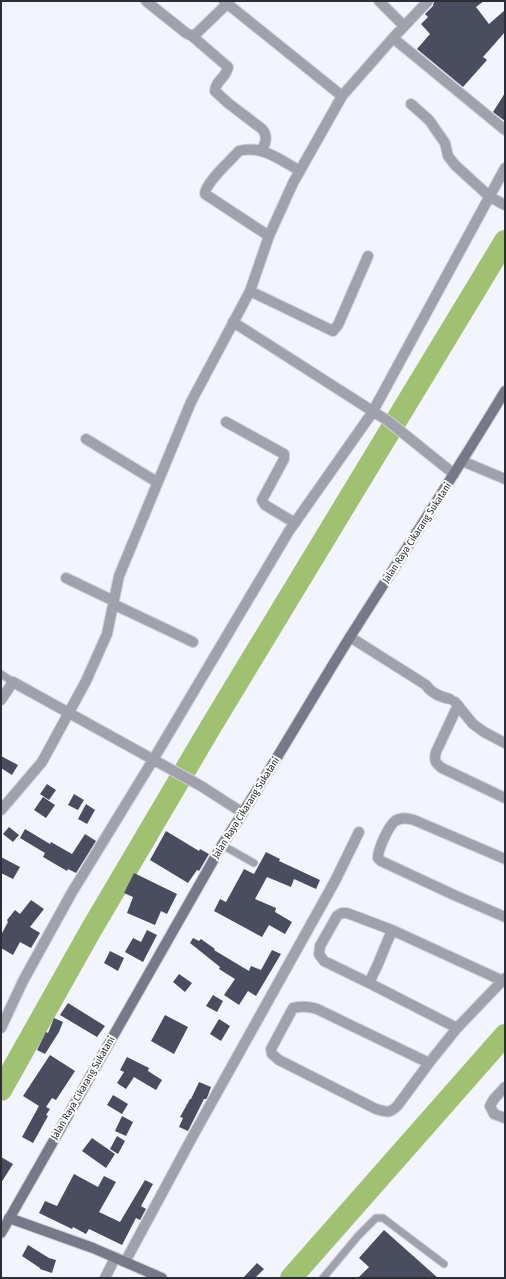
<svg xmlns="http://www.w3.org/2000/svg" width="506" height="1279" font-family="'Fira Sans Condensed',sans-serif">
<rect width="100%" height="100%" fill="#f3f5fe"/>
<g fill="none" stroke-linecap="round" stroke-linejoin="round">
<path stroke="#a0c171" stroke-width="22" d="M 1,1090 L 91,930 L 210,728 L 505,241
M 291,1278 L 505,1035"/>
</g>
<path fill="#4a4c60" d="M 434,1 L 484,1 L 476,7 L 489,24 L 505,10 L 505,32 L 483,57 L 487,60 L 463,87 L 417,49 L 430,34 L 421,24 L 428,17 L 425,14 L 433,6 Z
M 505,93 L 505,121 L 493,112 Z
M 1,756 L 18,765 L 12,775 L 1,768 Z
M 47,784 L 56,790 L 49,800 L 40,794 Z
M 74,794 L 84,800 L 78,810 L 68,805 Z
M 43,797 L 55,805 L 46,818 L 34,810 Z
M 86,804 L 95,810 L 87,824 L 78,819 Z
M 9,827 L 19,835 L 13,842 L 3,834 Z
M 25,829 L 50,844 L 51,842 L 72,854 L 85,834 L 96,841 L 76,873 L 68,869 L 67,871 L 43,857 L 45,853 L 20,838 Z
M 166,831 L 199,851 L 200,849 L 209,854 L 199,871 L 197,870 L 188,883 L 150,860 Z
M 266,852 L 280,859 L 279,861 L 320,880 L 316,889 L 294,879 L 291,887 L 267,877 L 255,899 L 276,908 L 275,912 L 292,922 L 285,934 L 269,925 L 262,937 L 214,911 L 220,899 L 226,902 L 244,869 L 254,874 Z
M 1,857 L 20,867 L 13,879 L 1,873 Z
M 134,873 L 177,894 L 167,914 L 161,911 L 155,925 L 127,913 L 133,897 L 124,893 Z
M 31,900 L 44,909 L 30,927 L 40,933 L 31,948 L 20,942 L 13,955 L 1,948 L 1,935 L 8,922 L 7,920 L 15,910 L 20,914 Z
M 147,930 L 157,935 L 143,962 L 125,952 L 133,938 L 141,942 Z
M 193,938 L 199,941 L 201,939 L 215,949 L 214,950 L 249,971 L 251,966 L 261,970 L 272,950 L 281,954 L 256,996 L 248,991 L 239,1005 L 224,995 L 235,979 L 219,969 L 220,967 L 190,943 Z
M 110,951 L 124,958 L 118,971 L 104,963 Z
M 179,974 L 192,983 L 185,992 L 173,982 Z
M 213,995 L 223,1001 L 217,1012 L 206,1006 Z
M 68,1003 L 105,1026 L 97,1037 L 60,1015 Z
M 165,1015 L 188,1027 L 174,1054 L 151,1041 Z
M 54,1018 L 63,1022 L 59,1032 L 45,1054 L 37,1050 L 46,1032 L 48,1033 Z
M 219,1019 L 230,1026 L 221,1041 L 210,1034 Z
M 50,1055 L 75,1071 L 56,1100 L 52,1098 L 46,1107 L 50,1109 L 46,1115 L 48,1116 L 33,1143 L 22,1137 L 39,1106 L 23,1096 Z
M 127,1057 L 149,1068 L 148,1071 L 162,1080 L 156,1090 L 134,1077 L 126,1089 L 117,1083 L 124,1072 L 120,1070 Z
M 199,1082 L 211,1087 L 207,1098 L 206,1099 L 204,1099 L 188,1131 L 179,1127 L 183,1118 L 180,1117 L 190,1099 L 191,1099 Z
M 113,1095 L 128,1104 L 122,1114 L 107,1105 Z
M 122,1116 L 133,1122 L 126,1136 L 115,1131 Z
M 117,1136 L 125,1141 L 118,1154 L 110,1149 Z
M 92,1138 L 115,1154 L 106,1168 L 82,1151 Z
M 1,1157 L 13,1164 L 1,1183 Z
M 74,1174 L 98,1187 L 104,1176 L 116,1182 L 99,1212 L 120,1222 L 145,1180 L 153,1184 L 141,1206 L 146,1209 L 140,1220 L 136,1218 L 122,1245 L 89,1229 L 86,1234 L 73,1227 L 72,1229 L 39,1213 L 45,1201 L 57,1206 Z
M 384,1230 L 438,1278 L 358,1278 L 369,1267 L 359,1258 Z
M 28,1245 L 49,1258 L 56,1260 L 52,1273 L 40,1269 L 40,1268 L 22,1256 Z
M 257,1263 L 264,1269 L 255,1278 L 243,1278 Z"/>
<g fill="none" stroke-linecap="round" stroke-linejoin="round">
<g stroke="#cfd1da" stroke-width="9">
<path id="lane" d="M 1,674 L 13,682
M 222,845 L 254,863
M 323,1278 L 358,1236 L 376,1218 L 383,1218 L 444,1264"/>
</g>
<g stroke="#cfd1da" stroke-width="12">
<path id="street" d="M 146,1 L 186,33 L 192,36 L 197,33 L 227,4
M 224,1 L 342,96
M 379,1 L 404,26
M 192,36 L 228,67 C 227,77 215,81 215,91 L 228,103 L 262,129 C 268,136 266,142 262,150
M 393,38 L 505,130
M 411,104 L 429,120 L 445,143 L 448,156 L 455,165 L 490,197 L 505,205
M 269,236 L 205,194 C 205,183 231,160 239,151 C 261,144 282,161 300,171
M 250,291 L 333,331 L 338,325 L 368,256
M 233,322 L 388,421 L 454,474
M 226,422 L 284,454 L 284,459 L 262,500 L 265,505 L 295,523
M 86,439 L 157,482
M 462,461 L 505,479
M 66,578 L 114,601
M 113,604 L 193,642
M 350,637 L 426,685 C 431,693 441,697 450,699
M 1,700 L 13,682 L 201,786 L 243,813
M 455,702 L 473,724 L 484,732 L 505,743
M 458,705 L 436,752 C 434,760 435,763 442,768 L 505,798
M 1,810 L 42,762 L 86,681 L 107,634 L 119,576 L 191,402 L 250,291 L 269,236 L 293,183 L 342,96 L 393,38 L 428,1
M 505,859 L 414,820 C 407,818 401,817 395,821 C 388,827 378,849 378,858 L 381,861 L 454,895 L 505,917
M 392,930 L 378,964 L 369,983 L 324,961 L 319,954 L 320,946 L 337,916 L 342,913 L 347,913 L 392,930 L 503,981
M 369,983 L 457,1028
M 1,1028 L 23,981 L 71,894 L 153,760 L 289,531 L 372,413 L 505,168
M 429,1063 L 317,1009 C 308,1006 302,1006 293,1008 L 271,1049 L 272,1054 L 279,1060 L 376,1109 C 386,1112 390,1114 398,1105 L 429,1063 L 457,1028 L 505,978
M 505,1087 L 494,1099 L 490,1106 L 494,1114 L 505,1118
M 125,1262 L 194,1134 L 335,881 L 359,832
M 105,1278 L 115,1258"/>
</g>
<g stroke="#cfd1da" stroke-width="12">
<path id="secondary" d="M 9,1218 L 93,1248 L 162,1278
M 1,1233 L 222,845 C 267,777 307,706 350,637 C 402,555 455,474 505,391"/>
</g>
<use href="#lane" stroke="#a0a1ac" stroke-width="7"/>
<use href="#street" stroke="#a0a1ac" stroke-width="10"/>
<use href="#secondary" stroke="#787988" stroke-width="10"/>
</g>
<g text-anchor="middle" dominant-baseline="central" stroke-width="4" stroke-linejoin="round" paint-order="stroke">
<g font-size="10" fill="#2c2d36" stroke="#fff">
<text transform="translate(417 533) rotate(-57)">Jalan Raya Cikarang Sukatani</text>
<text transform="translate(246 808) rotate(-58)">Jalan Raya Cikarang Sukatani</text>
<text transform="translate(83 1088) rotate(-60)">Jalan Raya Cikarang Sukatani</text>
</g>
</g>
<rect width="506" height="1279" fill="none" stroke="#2c2d36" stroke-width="4"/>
</svg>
